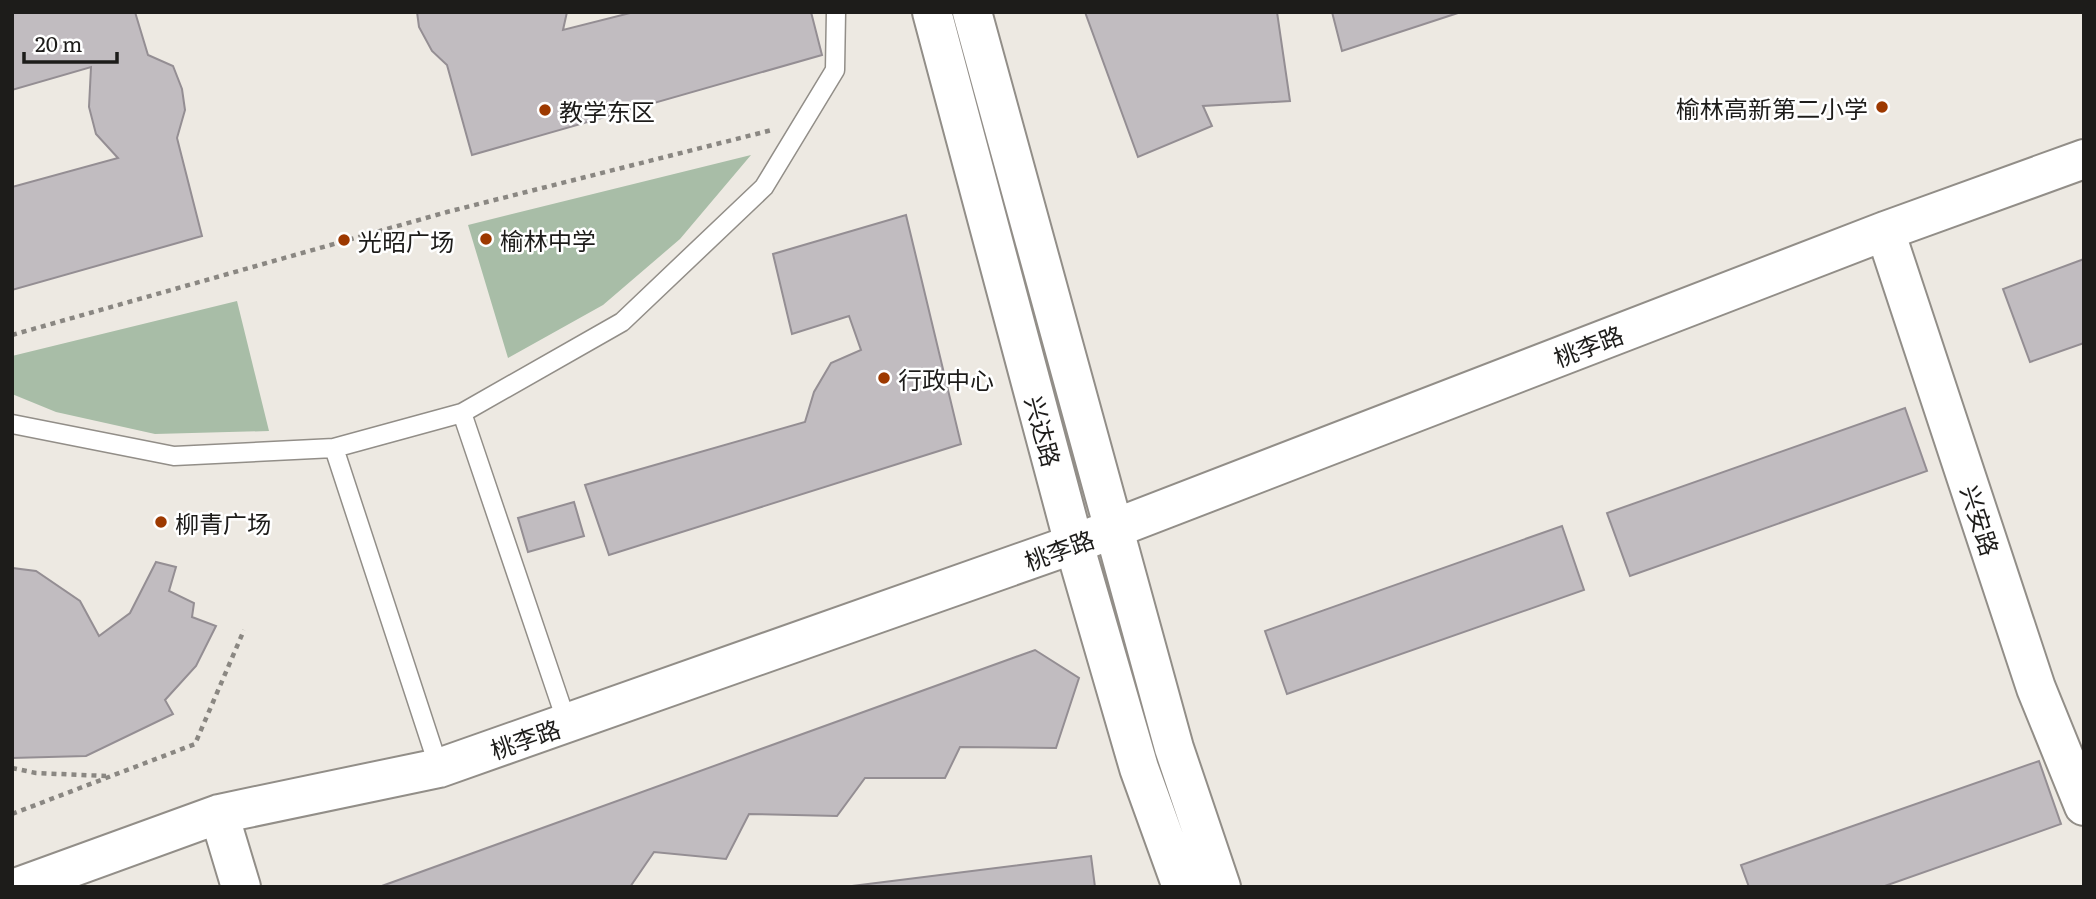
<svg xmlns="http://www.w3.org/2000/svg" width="2096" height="899" font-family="Literata,'Noto Sans SC',serif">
<rect width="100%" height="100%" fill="#ede9e2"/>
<path fill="#a8bda7" d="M 751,155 L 680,239 L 603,305 L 508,358 L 468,225 Z
M 237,301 L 269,431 L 155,434 L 56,412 L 12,394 L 12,356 Z"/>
<path fill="#c1bcc0" stroke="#948e93" stroke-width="2" d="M 12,12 L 135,12 L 148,55 L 173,66 L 182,89 L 185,110 L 177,138 L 202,236 L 12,290 L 12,187 L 118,158 L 96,134 L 89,107 L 91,67 L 12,90 Z
M 417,12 L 567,12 L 563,30 L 634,12 L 811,12 L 822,55 L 472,155 L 447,65 L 432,51 L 419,27 Z
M 1085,12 L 1277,12 L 1290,101 L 1203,106 L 1212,126 L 1138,157 Z
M 1332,12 L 1461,12 L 1342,51 Z
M 906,215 L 961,444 L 609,555 L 585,485 L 805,422 L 814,392 L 831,363 L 861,350 L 849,316 L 792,334 L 773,254 Z
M 2084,259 L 2084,343 L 2030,362 L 2003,289 Z
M 1905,408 L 1927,471 L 1630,576 L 1607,513 Z
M 574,502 L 584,536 L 528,552 L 518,518 Z
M 1562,526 L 1584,590 L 1287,694 L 1265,631 Z
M 156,562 L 176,567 L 169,591 L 194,603 L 192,617 L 216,626 L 196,666 L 165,700 L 173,714 L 86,756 L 12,758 L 12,568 L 36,571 L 80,601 L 99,636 L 130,613 Z
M 1035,650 L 1079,678 L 1056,748 L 960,747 L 945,778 L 865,778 L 837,816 L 749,814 L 726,859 L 654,852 L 630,887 L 379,887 Z
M 2039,761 L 2061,824 L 1882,887 L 1749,887 L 1741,865 Z
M 1091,856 L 1095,887 L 844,887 Z"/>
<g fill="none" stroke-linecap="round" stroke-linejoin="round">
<g stroke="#928e88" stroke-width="21">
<path id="lane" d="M 462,413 L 567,723
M 12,424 L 174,456 L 334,448 L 462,413 L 622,322 L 764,187 L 835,70 L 836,12
M 334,448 L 439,768"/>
</g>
<g stroke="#928e88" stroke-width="42">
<path id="secondary" d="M 932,12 L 1074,544 L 1139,768 L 1182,887
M 972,12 L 1174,748 L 1221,887
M 1885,231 L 2036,688 L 2084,806
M 219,814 L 241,887
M 18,887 L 219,814 L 439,768 L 1074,544 L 1885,231 L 2084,159"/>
</g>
<path stroke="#8a8782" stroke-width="4.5" stroke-dasharray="5 5" stroke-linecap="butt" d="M 12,335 L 447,212 L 772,130
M 12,768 L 36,773 L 106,776
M 12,814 L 195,744 L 244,630"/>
<use href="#lane" stroke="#fff" stroke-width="18"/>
<use href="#secondary" stroke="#fff" stroke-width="38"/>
</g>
<g fill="#9d3900" stroke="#fff" stroke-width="2.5">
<circle cx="1882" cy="107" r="7"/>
<circle cx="545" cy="110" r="7"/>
<circle cx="486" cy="239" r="7"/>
<circle cx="344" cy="240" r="7"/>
<circle cx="884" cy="378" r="7"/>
<circle cx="161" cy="522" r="7"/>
</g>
<g text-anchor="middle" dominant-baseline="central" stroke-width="5" stroke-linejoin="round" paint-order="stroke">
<g font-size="24" fill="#1d1c1a" stroke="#fff" text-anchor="start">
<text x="1868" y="107" text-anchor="end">榆林高新第二小学</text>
<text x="559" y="110">教学东区</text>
<text x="500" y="239">榆林中学</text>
<text x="358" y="240">光昭广场</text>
<text x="898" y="378">行政中心</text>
<text x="175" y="522">柳青广场</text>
</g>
<g font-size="24" fill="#1d1c1a" stroke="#fff">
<text transform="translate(1588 345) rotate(-21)">桃李路</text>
<text transform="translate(1044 431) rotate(75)">兴达路</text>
<text transform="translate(1981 520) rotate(72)">兴安路</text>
<text transform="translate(1059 549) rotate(-20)">桃李路</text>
<text transform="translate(525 738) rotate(-19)">桃李路</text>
</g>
</g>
<rect width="2096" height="899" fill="none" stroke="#1d1c1a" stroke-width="28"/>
<path d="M24 52v10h93v-10" fill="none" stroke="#1d1c1a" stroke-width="3.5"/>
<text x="35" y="52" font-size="21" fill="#1d1c1a" stroke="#ffffff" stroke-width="5" paint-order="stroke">20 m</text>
</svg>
